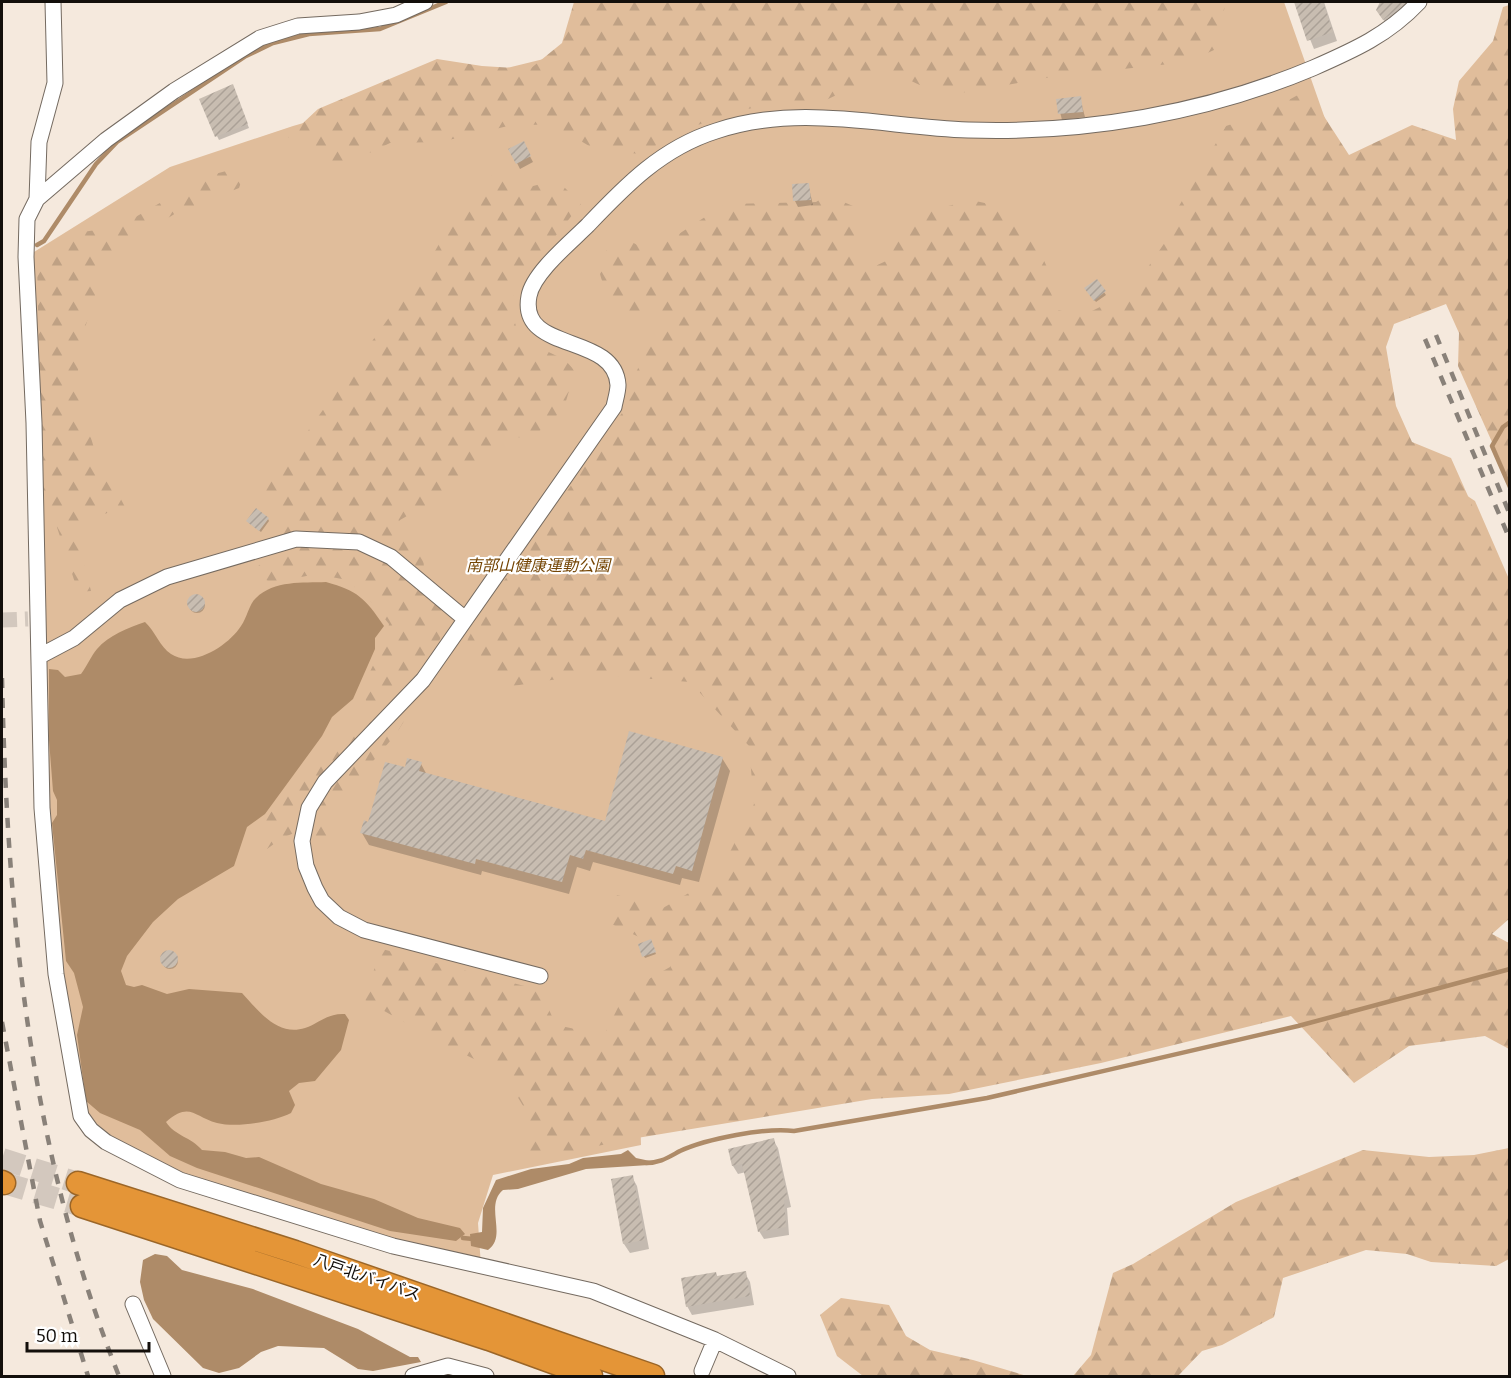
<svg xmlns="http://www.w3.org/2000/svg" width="1511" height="1378" font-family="Bitter,'Noto Sans JP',serif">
<defs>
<pattern id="forest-firs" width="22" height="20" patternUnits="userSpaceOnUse" patternTransform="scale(1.5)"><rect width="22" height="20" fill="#e0bd9b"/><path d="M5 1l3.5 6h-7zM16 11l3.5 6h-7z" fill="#bfa184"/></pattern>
<pattern id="building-hatch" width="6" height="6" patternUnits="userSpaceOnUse" patternTransform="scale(1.5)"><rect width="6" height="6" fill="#c8bdb1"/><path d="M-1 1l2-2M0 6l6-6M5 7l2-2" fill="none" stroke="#aba197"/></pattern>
</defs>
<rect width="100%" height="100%" fill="#f5e9dd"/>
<path fill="#e0bd9b" d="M 741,2 L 1284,2 L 1394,315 L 1377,325 L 1383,440 L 1475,501 L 1509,579 L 1509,759 L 639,1078 L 641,1145 L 493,1175 L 478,1223 L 481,1266 L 180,1180 L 91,1130 L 56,974 L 26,257 L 170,167 L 293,126 L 418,90 L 560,55 Z"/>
<path fill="url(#forest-firs)" d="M 574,2 L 1226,2 L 1214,50 L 1188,62 L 1058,76 L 943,96 L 907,79 L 880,74 L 824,101 L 756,107 L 720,116 L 676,134 L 641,154 L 596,150 L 552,124 L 508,126 L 440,142 L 390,143 L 338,168 L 288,137 L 318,109 L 437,59 L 482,66 L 530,69 L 562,43 Z
M 1509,5 L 1509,480 L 1458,366 L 1459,333 L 1446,304 L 1394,324 L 1386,347 L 1396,406 L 1412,442 L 1451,458 L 1509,588 L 1510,918 L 1492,934 L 1509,943 L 1509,1049 L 1485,1036 L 1409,1046 L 1354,1083 L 1291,1016 L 1101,1063 L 949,1094 L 872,1099 L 631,1139 L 530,1160 L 525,1109 L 503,1073 L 441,1043 L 363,999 L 382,949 L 540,990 L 556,1025 L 604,1035 L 626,992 L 670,967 L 671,952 L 607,922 L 617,895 L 663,908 L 718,876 L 754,804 L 749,746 L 690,682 L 590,674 L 500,688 L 497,678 L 464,654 L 468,639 L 482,612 L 622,413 C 630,373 652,351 661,314 L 628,314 C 614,301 592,278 602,257 C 605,250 616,242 622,237 L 651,252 L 725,204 L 816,202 L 827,195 L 853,206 L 857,226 L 853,242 L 871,268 L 886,261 L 897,237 L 914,215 L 971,200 L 1012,209 L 1031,232 L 1051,276 L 1049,288 L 1058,310 L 1082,316 L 1122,296 L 1144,273 L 1174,229 L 1179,206 L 1226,126 L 1265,113 L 1307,90 L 1349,155 L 1412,125 L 1456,140 L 1453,109 L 1459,81 L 1493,41 L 1503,7 Z
M 234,169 L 245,171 L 239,188 L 176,213 L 127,244 L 104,268 L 82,337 L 76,388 L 94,448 L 125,507 L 75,524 L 91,591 L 78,592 L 54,518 L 42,506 L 37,261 L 75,233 L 118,227 L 207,176 Z
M 495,171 L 521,189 L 557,180 L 581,204 L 515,287 L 511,311 L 520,338 L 565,360 L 575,371 L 566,401 L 553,421 L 530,438 L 514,437 L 483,449 L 470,475 L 435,500 L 400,520 L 401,537 L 423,556 L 426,591 L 447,612 C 447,641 419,672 399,692 L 409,713 L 396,734 L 335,806 L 326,841 L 312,843 L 299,831 L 282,838 L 267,849 L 262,841 L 261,824 L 318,755 L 335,749 L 368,705 L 361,690 L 386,639 L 389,624 L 371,602 L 347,580 L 316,574 L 272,583 L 250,572 L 280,550 L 278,505 L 256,491 L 253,481 L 281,464 L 300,442 L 428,263 L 449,227 Z
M 1509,1148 L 1509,1259 L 1496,1266 L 1431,1262 L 1407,1254 L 1366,1250 L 1283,1278 L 1274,1317 L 1222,1345 L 1202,1351 L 1178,1376 L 1073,1376 L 1091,1355 L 1113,1273 L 1133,1264 L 1236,1202 L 1363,1150 L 1429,1157 L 1474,1155 Z
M 841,1298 L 889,1305 L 906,1336 L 930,1350 L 973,1360 L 1027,1376 L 863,1376 L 837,1356 L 820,1315 Z"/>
<path fill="#ae8b68" d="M 326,582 C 358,591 365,598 384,626 L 375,638 L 375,649 L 353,699 L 332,717 L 322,736 L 265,814 L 247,827 L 234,866 L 178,899 L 153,922 L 127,956 L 121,971 L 126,985 L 134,987 L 142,985 L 167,994 L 189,989 L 242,993 C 258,1010 277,1037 305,1028 C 320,1023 327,1013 345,1014 L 349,1020 L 341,1050 L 315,1081 L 299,1083 L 289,1091 L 295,1105 L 291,1113 C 273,1122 237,1128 217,1123 C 194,1117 190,1101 166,1122 C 175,1136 191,1137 202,1150 L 225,1152 L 246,1158 L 259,1157 L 321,1184 L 374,1199 L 418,1218 L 460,1228 L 465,1234 L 456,1241 L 390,1231 L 197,1168 L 170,1156 L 140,1130 L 100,1113 L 86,1101 L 77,1035 L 83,1007 L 74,973 L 66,961 L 52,823 L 57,815 L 57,800 L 53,791 L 49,740 L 49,669 L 58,670 L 65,677 L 81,674 C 87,666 91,656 97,649 C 109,635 128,628 145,622 C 155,631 160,647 171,654 C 193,669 229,645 241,626 C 247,618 249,604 256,598 C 274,580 303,583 326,582 Z
M 628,1150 L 636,1158 L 650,1161 L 649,1165 L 586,1169 L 518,1189 L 503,1190 C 484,1206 508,1236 488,1250 L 471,1246 L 470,1234 L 482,1232 L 483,1208 L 496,1180 L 531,1169 L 569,1164 L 583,1158 L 621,1154 Z
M 155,1254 L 167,1256 L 182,1270 L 253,1289 L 358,1329 L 410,1357 L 418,1357 L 421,1362 L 373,1371 L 358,1369 L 324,1348 L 278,1346 L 261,1352 L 239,1368 L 219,1373 L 203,1368 L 153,1319 L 144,1300 L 140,1282 L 143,1260 Z"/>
<path fill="#0003" d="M 1295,2 L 1324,2 L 1337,41 L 1314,49 Z
M 1382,2 L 1422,2 L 1385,22 L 1377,10 Z
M 234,90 L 249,128 L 219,140 L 217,136 Z
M 1080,98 L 1085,117 L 1062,120 L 1057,100 Z
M 523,143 L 533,162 L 520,169 L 510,149 Z
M 808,184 L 813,205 L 798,207 L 795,201 Z
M 1096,281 L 1106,295 L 1096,302 L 1086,288 Z
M 268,519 L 269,521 L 261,532 L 248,522 Z
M189 605a8 8 0 1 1 16 0a8 8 0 1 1-16 0Z
M 722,758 L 730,771 L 699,882 L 682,878 L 680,885 L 593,862 L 590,871 L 577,867 L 569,894 L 482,871 L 481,875 L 369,845 L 362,833 L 406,769 L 421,764 L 427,775 L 606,823 Z
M 651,943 L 656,954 L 645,958 L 644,956 Z
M162 961a8 8 0 1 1 16 0a8 8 0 1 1-16 0Z
M 773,1140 L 778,1148 L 791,1207 L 787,1208 L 789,1235 L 764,1239 L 759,1231 L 746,1172 L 738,1174 L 733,1166 Z
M 632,1177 L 637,1186 L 649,1249 L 630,1253 L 624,1244 L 613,1180 Z
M 745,1273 L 750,1282 L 754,1305 L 692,1315 L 687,1306 L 716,1274 L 718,1277 Z"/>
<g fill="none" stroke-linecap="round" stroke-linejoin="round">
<path stroke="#ae8b68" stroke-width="4.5" d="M 37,245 L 44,241 L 96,164 L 117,142 L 246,56 L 273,43 L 309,34 L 380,29 L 446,2
M 1510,422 L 1503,427 L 1492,446 L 1510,487
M 646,1163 C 660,1163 667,1158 680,1151 C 706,1139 766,1127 794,1131 L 987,1098 L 1298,1026 L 1510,969
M 463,1238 L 473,1239"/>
</g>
<path fill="url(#building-hatch)" d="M 1294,2 L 1323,2 L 1333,32 L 1307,41 Z
M 1380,2 L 1406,2 L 1383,20 L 1376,10 Z
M 233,84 L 248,124 L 215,137 L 199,99 Z
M 1081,96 L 1083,112 L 1058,114 L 1056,99 Z
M 524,141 L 531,156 L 516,164 L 508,149 Z
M 809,183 L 811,200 L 793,201 L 792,184 Z
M 1097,279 L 1106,291 L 1094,301 L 1084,288 Z
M 256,508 L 269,518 L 259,531 L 246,521 Z
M187 603a9 9 0 1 1 18 0a9 9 0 1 1-18 0Z
M 629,731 L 723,757 L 692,871 L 676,866 L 673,874 L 586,850 L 583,859 L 570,855 L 562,882 L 476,859 L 475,864 L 360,833 L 364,820 L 368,822 L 385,762 L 405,767 L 407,758 L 422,762 L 419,771 L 605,821 Z
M 651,939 L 656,952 L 642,957 L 638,944 Z
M160 959a9 9 0 1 1 18 0a9 9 0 1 1-18 0Z
M 774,1138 L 788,1199 L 784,1200 L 786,1227 L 758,1232 L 742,1164 L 732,1166 L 728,1149 Z
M 633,1175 L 645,1240 L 623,1244 L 611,1179 Z
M 746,1271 L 750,1296 L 686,1307 L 681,1278 L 716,1272 L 717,1276 Z"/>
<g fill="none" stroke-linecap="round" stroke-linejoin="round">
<path stroke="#d3c8be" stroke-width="15" stroke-dasharray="15 8" stroke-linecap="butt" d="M 2,620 L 28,619"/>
<path stroke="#d3c8be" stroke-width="22" stroke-dasharray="22 11" stroke-linecap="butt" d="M 2,1159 L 78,1183
M 4,1183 L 82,1206"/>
<g stroke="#746a60" stroke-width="17">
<path id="minor" d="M 53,2 L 55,83 L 39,142 L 37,199 L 27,219 L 26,257 L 34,423 L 42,808 L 56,974 L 81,1116 L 91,1130 L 106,1142 L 180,1180 L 393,1246 L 593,1291 L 715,1340 L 788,1376
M 37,199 L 106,140 L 174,91 L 260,38 L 298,26 L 359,22 L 396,15 L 425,2
M 40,656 L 74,638 L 120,600 L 167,577 L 296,539 L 359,542 L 391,557 L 464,618
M 540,976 L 364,930 L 339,917 L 322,901 L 315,888 L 306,866 L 302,841 L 309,808 L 325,782 L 423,680 L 614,407 C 615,401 618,392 618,385 C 615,332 518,354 529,296 C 533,273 571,242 588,225 C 626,185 662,148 716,131 C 799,103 884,127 968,130 C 1085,134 1206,113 1313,68 C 1354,50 1388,35 1419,2
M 133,1304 L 163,1376
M 702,1371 L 715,1340
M 413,1376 L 448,1366 L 486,1376"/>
</g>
<g stroke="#9b6628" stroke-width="25">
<path id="highway" d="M 2,1182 L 4,1183
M 78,1183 L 295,1252 L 653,1376
M 82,1206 L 489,1339 L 591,1376"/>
</g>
<use href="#minor" stroke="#fff" stroke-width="15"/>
<use href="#highway" stroke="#e49537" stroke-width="22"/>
<path stroke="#898179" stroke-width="4.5" stroke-dasharray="10 10" stroke-linecap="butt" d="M 1436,335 L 1510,515
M 1425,339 L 1510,540
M 2,678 C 7,915 30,1154 119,1376
M 2,1022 L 40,1221 L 88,1376"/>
</g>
<g text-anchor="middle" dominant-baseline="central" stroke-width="4.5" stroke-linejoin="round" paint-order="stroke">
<g font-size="16" font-style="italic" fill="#754605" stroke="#fff">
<text x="538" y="565">南部山健康運動公園</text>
</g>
<g font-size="16" fill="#130f0b" stroke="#fff">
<text transform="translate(367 1277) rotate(19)">八戸北バイパス</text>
</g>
</g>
<rect width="1511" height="1378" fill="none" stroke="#130f0b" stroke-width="6"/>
<path d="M27 1342v9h122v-9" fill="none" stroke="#130f0b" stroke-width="3"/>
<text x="36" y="1342" font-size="18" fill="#130f0b" stroke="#ffffff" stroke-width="4.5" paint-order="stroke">50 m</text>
</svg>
